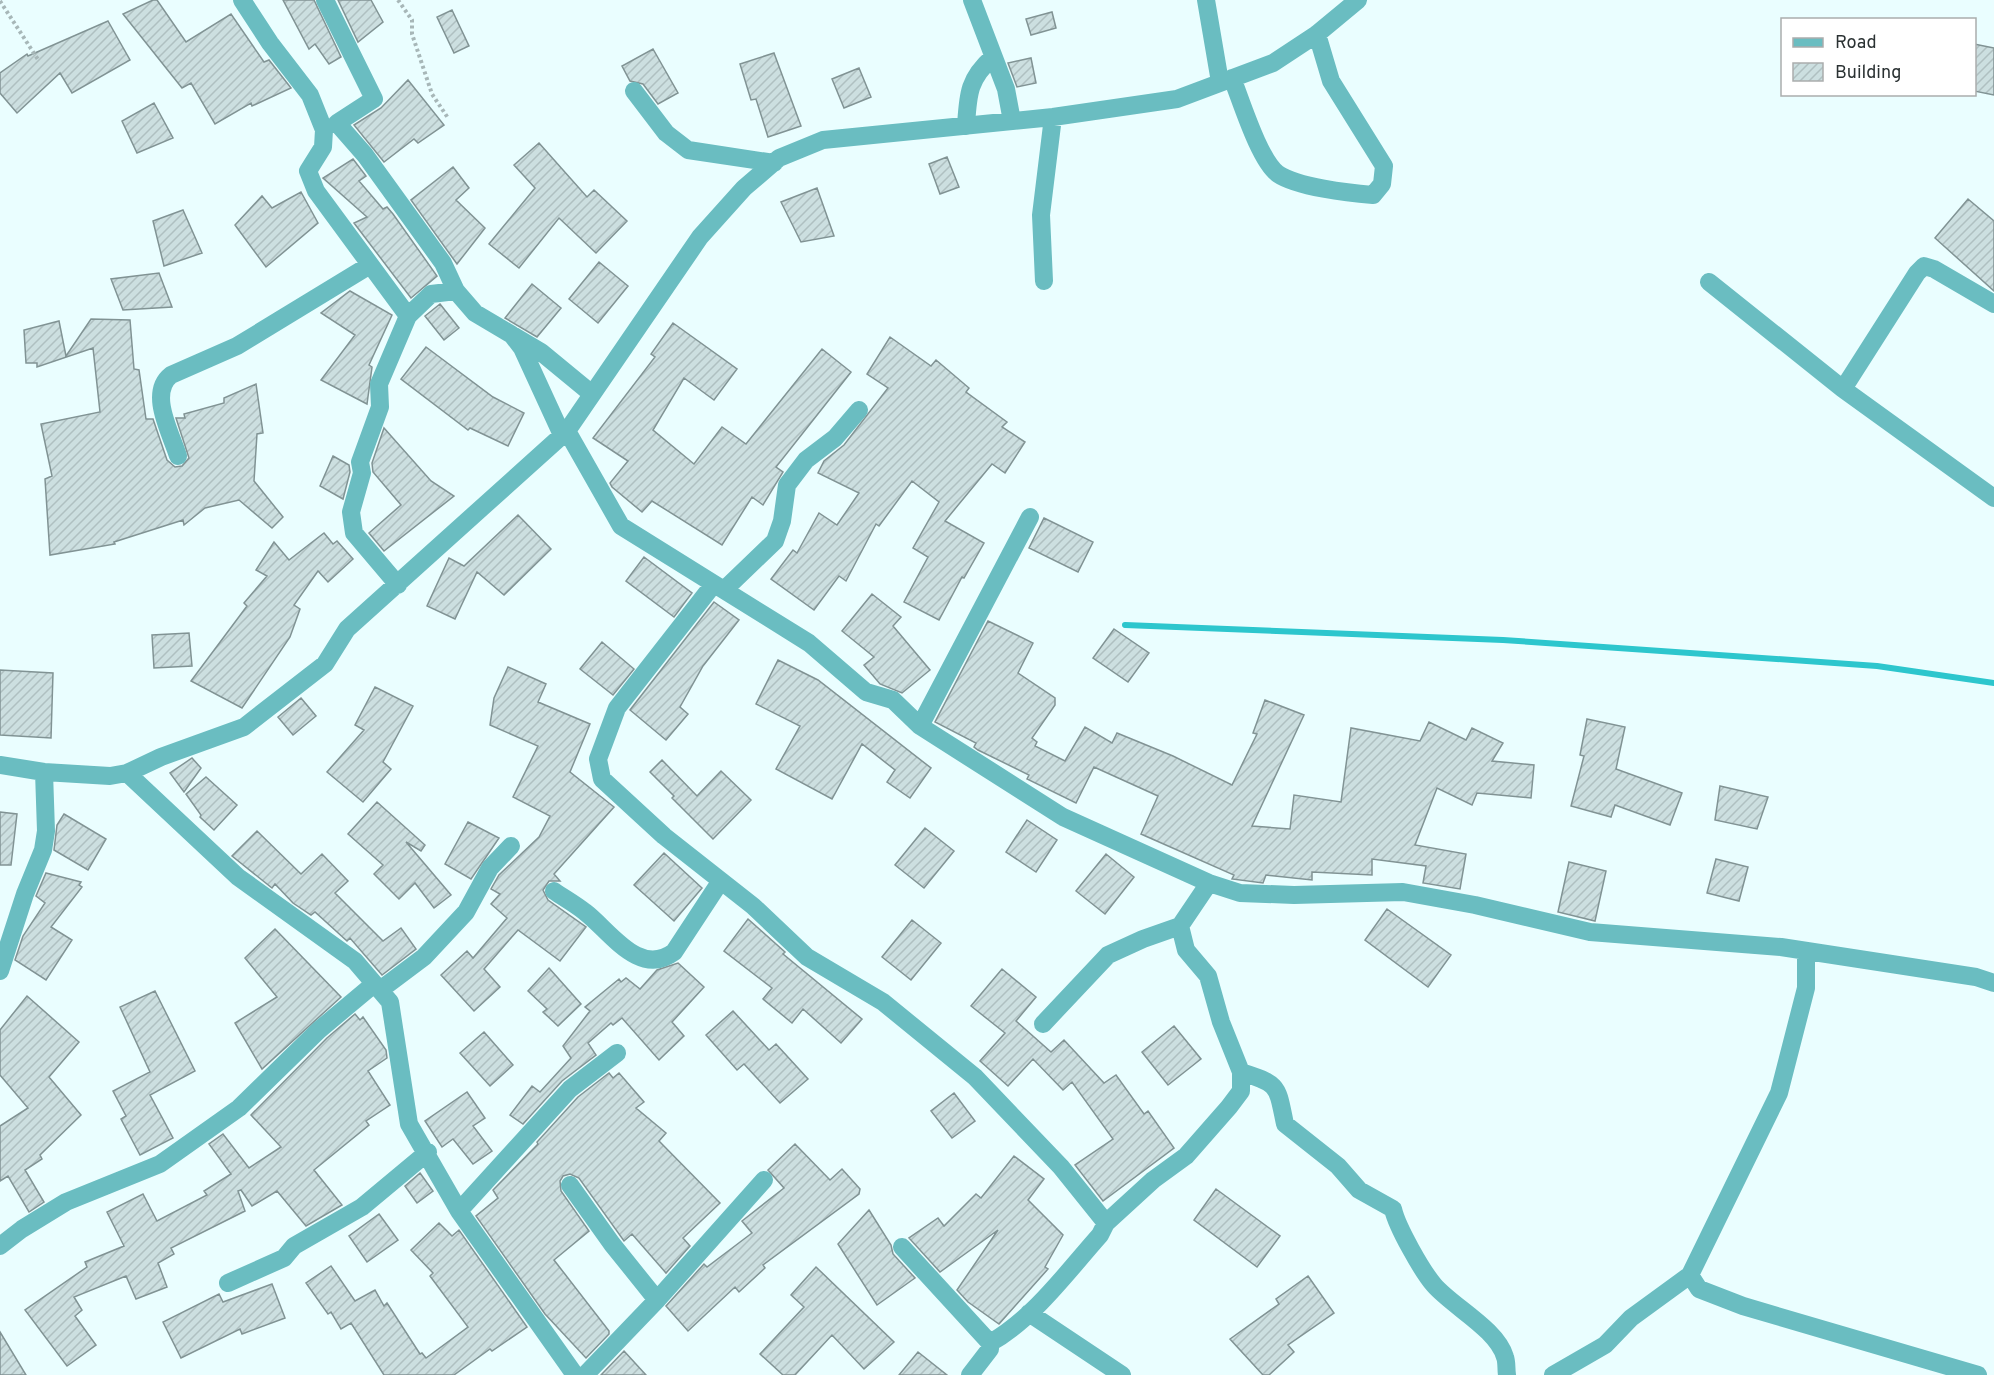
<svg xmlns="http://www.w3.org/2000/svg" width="1994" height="1375" font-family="Overpass,sans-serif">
<defs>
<pattern id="building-hatch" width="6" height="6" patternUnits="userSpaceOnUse" patternTransform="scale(1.5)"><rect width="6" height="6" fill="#ccdfe0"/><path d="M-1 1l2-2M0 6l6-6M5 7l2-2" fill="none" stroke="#afc0c1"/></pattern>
</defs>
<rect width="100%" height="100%" fill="#eafeff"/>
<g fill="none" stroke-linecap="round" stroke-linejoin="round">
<path stroke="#2dc6cd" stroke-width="6" d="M 1125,625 L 1503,640 L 1877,666 L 1994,683"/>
</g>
<path fill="url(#building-hatch)" stroke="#819394" stroke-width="1.5" d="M 153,0 L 157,0 L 186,42 L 231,14 L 264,62 L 269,60 L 291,88 L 252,106 L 251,103 L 215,124 L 191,83 L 182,88 L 123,14 Z
M 283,0 L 314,0 L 341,57 L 329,64 L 315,44 L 309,49 Z
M 338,0 L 371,0 L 383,22 L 358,42 Z
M 452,10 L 469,46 L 454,53 L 437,17 Z
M 1052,12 L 1056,28 L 1031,35 L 1026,19 Z
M 108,21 L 130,60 L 72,93 L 60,73 L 17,113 L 0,93 L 0,73 L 27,54 L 28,56 Z
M 1974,44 L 1994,48 L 1994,95 L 1974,91 Z
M 653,49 L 678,93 L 658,104 L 643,84 L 630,81 L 622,66 Z
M 774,53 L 801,126 L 768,137 L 756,99 L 751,100 L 740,64 Z
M 1031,58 L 1036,83 L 1017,87 L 1008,63 Z
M 859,68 L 871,97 L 844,108 L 832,79 Z
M 408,80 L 444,125 L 418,143 L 414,139 L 384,162 L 354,125 L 381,108 Z
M 154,103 L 173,138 L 137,153 L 122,121 Z
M 539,143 L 587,197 L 594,190 L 627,221 L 596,253 L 559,218 L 519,268 L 489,244 L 535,188 L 514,165 Z
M 947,157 L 959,187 L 940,194 L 929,164 Z
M 353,159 L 366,176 L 359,181 L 383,209 L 387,207 L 393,214 L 437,276 L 411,298 L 354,223 L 367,217 L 323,178 Z
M 453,167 L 469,188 L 456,200 L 485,228 L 457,264 L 411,200 Z
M 817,188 L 834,236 L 801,242 L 781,202 Z
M 301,192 L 318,223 L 266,267 L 235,225 L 262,196 L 272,208 Z
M 1968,199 L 1994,221 L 1994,291 L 1935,238 Z
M 183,210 L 202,253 L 164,266 L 153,221 Z
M 599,262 L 628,286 L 598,323 L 569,299 Z
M 159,273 L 172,307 L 123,310 L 111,279 Z
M 532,284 L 561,308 L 537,337 L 505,318 Z
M 350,291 L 392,315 L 369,365 L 372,367 L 367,404 L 321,380 L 355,335 L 321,313 Z
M 440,304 L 459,328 L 444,340 L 425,316 Z
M 91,319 L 130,320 L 134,369 L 139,370 L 146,419 L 153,419 L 167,460 L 175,467 L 182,466 L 189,458 L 176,418 L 185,418 L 184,414 L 224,403 L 224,398 L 256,384 L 263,433 L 257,434 L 254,481 L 283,517 L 272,528 L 239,500 L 205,508 L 184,525 L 183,520 L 114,542 L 115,544 L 50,555 L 45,479 L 52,476 L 41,424 L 100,412 L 93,348 L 37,367 L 37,363 L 26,363 L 24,330 L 59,321 L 66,356 Z
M 673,323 L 737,369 L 714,400 L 684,378 L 653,430 L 694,464 L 722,427 L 746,444 L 822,349 L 851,372 L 776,467 L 783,472 L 763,505 L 752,497 L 722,545 L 652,501 L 642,512 L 612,487 L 610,483 L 628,461 L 593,438 L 655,357 L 651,354 Z
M 890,337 L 931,366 L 936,360 L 969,388 L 966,392 L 1007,422 L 1002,427 L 1025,442 L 1005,473 L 992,464 L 945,521 L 984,543 L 964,578 L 962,577 L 939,620 L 904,602 L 928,557 L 913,548 L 939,502 L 912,481 L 879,526 L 876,524 L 846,581 L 839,576 L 814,610 L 771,579 L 793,550 L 797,553 L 819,513 L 837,525 L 859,493 L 818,473 L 824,461 L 844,445 L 888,388 L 867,374 Z
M 426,347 L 493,397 L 524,413 L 508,446 L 470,428 L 468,430 L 401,379 Z
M 384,428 L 431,481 L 454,496 L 384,551 L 369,533 L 401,505 L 373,472 L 372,463 Z
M 333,456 L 349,465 L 350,472 L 343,499 L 320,486 Z
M 518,515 L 551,549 L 504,595 L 477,572 L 455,619 L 427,606 L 449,558 L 464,566 Z
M 1044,518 L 1093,542 L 1078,572 L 1029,548 Z
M 324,533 L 333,544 L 337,541 L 353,559 L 328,582 L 318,571 L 294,605 L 300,609 L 290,637 L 242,708 L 191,681 L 247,606 L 244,603 L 267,576 L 256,570 L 274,542 L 289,560 Z
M 644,557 L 692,593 L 674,617 L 626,581 Z
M 872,594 L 901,617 L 893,626 L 930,670 L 902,693 L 880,684 L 864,665 L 874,657 L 842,631 Z
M 714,602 L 739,620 L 703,666 L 680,707 L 688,714 L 666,740 L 630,710 Z
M 988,621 L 1033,643 L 1018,673 L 1055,698 L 1055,705 L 1032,738 L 1037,742 L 1035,746 L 1065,761 L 1085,727 L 1112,743 L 1117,733 L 1173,756 L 1232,785 L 1257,734 L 1253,733 L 1265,700 L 1304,715 L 1252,826 L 1290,829 L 1294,795 L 1341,802 L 1351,728 L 1420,741 L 1429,722 L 1466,740 L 1472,728 L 1503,743 L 1492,761 L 1534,765 L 1531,798 L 1477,793 L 1472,805 L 1437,788 L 1415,845 L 1466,854 L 1460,889 L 1423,883 L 1426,866 L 1372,859 L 1372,875 L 1312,872 L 1312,880 L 1266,875 L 1263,883 L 1232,879 L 1234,875 L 1141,834 L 1158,796 L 1094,767 L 1076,803 L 1027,779 L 1029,775 L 978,750 L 974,747 L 976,743 L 935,722 Z
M 1114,629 L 1149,653 L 1128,682 L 1093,658 Z
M 189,633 L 192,666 L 154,668 L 152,635 Z
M 602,642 L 634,669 L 613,695 L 580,669 Z
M 778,660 L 818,680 L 931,768 L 910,798 L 887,782 L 895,770 L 862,744 L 832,799 L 776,769 L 800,726 L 756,704 Z
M 508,667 L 546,684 L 538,702 L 590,724 L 570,772 L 614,807 L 554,874 L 560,881 L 549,881 L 543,890 L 548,900 L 586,927 L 560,961 L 518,930 L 484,969 L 500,987 L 474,1011 L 441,975 L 467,951 L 473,958 L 507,918 L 491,904 L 500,894 L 491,889 L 499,875 L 539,837 L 550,816 L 513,797 L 538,746 L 490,725 L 494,698 Z
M 0,670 L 53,673 L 51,738 L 0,735 Z
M 375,687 L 413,706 L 383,762 L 391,769 L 363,802 L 327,772 L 364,730 L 355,725 Z
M 301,698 L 316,716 L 293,735 L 278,717 Z
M 1587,719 L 1625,727 L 1616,769 L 1682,793 L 1670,825 L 1615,805 L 1611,817 L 1571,806 L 1584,756 L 1580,755 Z
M 192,758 L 201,768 L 184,792 L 170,773 Z
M 662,760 L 697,796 L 721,771 L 751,800 L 713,839 L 672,798 L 674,796 L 650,772 Z
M 206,777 L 237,805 L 214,830 L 200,817 L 201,815 L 186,794 Z
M 1720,786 L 1768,797 L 1757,829 L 1715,820 Z
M 377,802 L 425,845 L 421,851 L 406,842 L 451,895 L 434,908 L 415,883 L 399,899 L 374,874 L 383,865 L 348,834 Z
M 0,812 L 17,814 L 11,865 L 0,865 Z
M 64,814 L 106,839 L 88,870 L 54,850 L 57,825 Z
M 1027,820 L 1057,840 L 1036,872 L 1006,852 Z
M 468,822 L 499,838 L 471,879 L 445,864 Z
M 925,828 L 954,851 L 924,888 L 895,865 Z
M 257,831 L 301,874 L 322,854 L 348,881 L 335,893 L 383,941 L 401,928 L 416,949 L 382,975 L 350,938 L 347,941 L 315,912 L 311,915 L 293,903 L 275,884 L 272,888 L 232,856 Z
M 664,853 L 702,888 L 674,921 L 634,885 Z
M 1106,854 L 1134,877 L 1105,914 L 1076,891 Z
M 1716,859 L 1748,867 L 1739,901 L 1707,893 Z
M 1569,862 L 1606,871 L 1595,921 L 1558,912 Z
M 46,873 L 81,882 L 79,885 L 82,887 L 51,927 L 72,940 L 46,980 L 15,960 L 23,936 L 45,903 L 36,896 Z
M 1387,909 L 1451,955 L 1428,987 L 1365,940 Z
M 748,919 L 785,952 L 783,954 L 862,1019 L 841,1043 L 803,1009 L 792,1023 L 763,999 L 772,988 L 724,951 Z
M 912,920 L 941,943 L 911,980 L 882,957 Z
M 275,929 L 341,997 L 262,1069 L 235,1023 L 277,997 L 245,958 Z
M 678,963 L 704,987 L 672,1022 L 684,1036 L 659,1060 L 622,1018 L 613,1025 L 611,1023 L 588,1043 L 596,1055 L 562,1081 L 523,1124 L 510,1115 L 532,1086 L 540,1092 L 571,1058 L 563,1046 L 590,1011 L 585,1007 L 619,979 L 621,982 L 626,978 L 640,989 L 657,970 Z
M 549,968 L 581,1004 L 558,1026 L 543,1012 L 547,1009 L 528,991 Z
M 1002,969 L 1036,997 L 1016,1021 L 1051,1052 L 1064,1040 L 1104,1083 L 1116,1075 L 1144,1114 L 1148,1111 L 1174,1148 L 1103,1201 L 1075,1165 L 1113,1139 L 1072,1082 L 1063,1090 L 1033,1059 L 1008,1086 L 980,1061 L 1005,1033 L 971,1006 Z
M 155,991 L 195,1071 L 150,1095 L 173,1138 L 140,1155 L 121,1119 L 126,1116 L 113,1091 L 150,1072 L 120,1007 Z
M 27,996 L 79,1042 L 49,1077 L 81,1115 L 40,1155 L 42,1159 L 25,1170 L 44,1202 L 29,1212 L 8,1176 L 0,1181 L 0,1126 L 28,1108 L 0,1075 L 0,1030 Z
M 733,1011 L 769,1050 L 776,1044 L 808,1079 L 780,1103 L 744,1064 L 737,1070 L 706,1035 Z
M 355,1014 L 360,1020 L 363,1017 L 386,1050 L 387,1058 L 368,1071 L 390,1105 L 366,1121 L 369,1125 L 314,1170 L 342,1205 L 306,1226 L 277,1191 L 252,1206 L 241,1190 L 238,1191 L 245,1211 L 171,1248 L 174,1254 L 158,1263 L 167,1287 L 136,1299 L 126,1276 L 74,1297 L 82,1310 L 75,1316 L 96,1345 L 67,1366 L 25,1310 L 87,1267 L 85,1262 L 124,1246 L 107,1212 L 143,1194 L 157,1221 L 207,1195 L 204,1191 L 231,1174 L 209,1144 L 223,1134 L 249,1168 L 281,1147 L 251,1115 L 327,1038 Z
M 1174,1026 L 1201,1059 L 1168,1085 L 1142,1052 Z
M 484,1032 L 513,1065 L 490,1086 L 460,1053 Z
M 609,1073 L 613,1078 L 619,1073 L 644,1102 L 636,1108 L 666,1133 L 659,1141 L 720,1203 L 683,1238 L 690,1246 L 666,1273 L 632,1234 L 624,1241 L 579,1178 L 570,1174 L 563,1176 L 560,1181 L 561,1191 L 589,1231 L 554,1260 L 609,1331 L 609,1334 L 586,1358 L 545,1314 L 476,1216 L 498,1198 L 493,1190 L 538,1144 L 537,1142 L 578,1097 Z
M 467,1092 L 485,1118 L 473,1126 L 492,1151 L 473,1164 L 453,1139 L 442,1147 L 425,1121 Z
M 954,1093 L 975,1121 L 952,1138 L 931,1111 Z
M 795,1144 L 830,1180 L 842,1169 L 860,1189 L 859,1194 L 763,1265 L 765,1268 L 739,1292 L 735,1287 L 688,1331 L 666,1306 L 704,1264 L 707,1267 L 752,1233 L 742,1221 L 784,1188 L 768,1170 Z
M 1014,1156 L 1044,1179 L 1028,1200 L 1063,1235 L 1045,1267 L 1048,1269 L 999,1324 L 968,1302 L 957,1290 L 998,1230 L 940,1272 L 909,1238 L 938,1218 L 944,1226 L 976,1194 L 981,1198 Z
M 420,1173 L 433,1191 L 417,1203 L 405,1186 Z
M 1216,1189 L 1280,1236 L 1257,1267 L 1194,1220 Z
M 869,1210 L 891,1245 L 893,1254 L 915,1278 L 877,1305 L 838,1244 Z
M 379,1214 L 398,1240 L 367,1262 L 349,1236 Z
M 439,1223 L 452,1236 L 459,1230 L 527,1327 L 492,1351 L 490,1349 L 454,1375 L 384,1375 L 351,1323 L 341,1329 L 331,1312 L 328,1314 L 306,1283 L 331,1266 L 355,1301 L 375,1290 L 384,1306 L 387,1303 L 420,1354 L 422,1353 L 426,1358 L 468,1327 L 430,1276 L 433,1273 L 411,1250 Z
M 816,1267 L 894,1342 L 864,1369 L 832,1335 L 795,1375 L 783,1375 L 760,1354 L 804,1307 L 791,1295 Z
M 1308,1276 L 1334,1313 L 1288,1345 L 1294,1352 L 1269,1375 L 1263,1375 L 1230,1339 L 1279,1304 L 1276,1299 Z
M 272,1284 L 285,1318 L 242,1334 L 240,1329 L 181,1358 L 163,1322 L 219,1294 L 223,1302 Z
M 0,1332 L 26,1375 L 0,1375 Z
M 624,1351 L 646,1375 L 601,1375 Z
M 918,1352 L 947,1375 L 899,1375 Z"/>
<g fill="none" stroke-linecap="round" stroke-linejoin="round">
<path stroke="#a7b7b8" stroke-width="4" stroke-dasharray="3 3" stroke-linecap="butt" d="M 398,0 L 412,20 L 412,34 L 432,94 L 448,118
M 0,1 L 39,61"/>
<path stroke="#6abdc1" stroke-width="18" d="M 242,0 L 270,43 L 310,95 L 324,130 L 323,147 L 308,171 L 316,191 L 408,316
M 325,0 L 374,99 L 337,123 L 365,155 L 443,263 L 456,291 L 475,313 L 541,352 L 592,394
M 972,0 L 1006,89 L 1012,121
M 1206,0 L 1220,82
M 1232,78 C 1241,100 1259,160 1278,174 C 1297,187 1349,193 1373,195 L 1382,184 L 1384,166 L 1331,81 L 1317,34
M 634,91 L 666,133 L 688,150 L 774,163
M 966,126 C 968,95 968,79 993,57
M 1044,281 L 1041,215 L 1053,117
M 1709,282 L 1843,389 L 1917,273 L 1924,266 L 1934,269 L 1994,304
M 512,335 L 522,348 L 562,435
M 1843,389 L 1994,498
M 567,431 L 621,526 L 809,643 L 866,692 L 893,700 L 920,726 L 1063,817 L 1209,883 L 1240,893 L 1294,895 L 1403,892 L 1475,905 L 1590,932 L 1781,947 L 1976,977 L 1994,983
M 178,456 C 171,433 148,393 171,375 L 237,346 L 370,265
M 398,585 L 354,533 L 351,512 L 362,473 L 360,462 L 380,407 L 379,384 L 408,316 L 431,294 L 456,291
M 713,585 L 617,708 L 598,759 L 602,779 L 664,836 L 753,906 L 807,957 L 883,1002 L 975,1077 L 1061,1167 L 1106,1223 L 1100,1235 C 1067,1272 1034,1318 990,1343
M 724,590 L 775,541 L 782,521 L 787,485 L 806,460 L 835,438 L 859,410
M 920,726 L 1030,517
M 0,765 L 44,772 L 110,776 L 127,773 L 161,757 L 244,727 L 325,664 L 347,629 L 567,431 L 700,237 L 744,188 L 779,158 L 823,140 L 1053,117 L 1177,99 L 1273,63 L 1317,34 L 1358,0
M 127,773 L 238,877 L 355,961 L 390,1002 L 409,1124 L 459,1211 L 575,1375
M 554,891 C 564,898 575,904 585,912 C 610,931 639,978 674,952 L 720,882
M 0,971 L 25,894 L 43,850 L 46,831 L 44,772
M 380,990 L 424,957 L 466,912 L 490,868 L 511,846
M 1043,1024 L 1108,955 L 1143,939 L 1180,926 L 1209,883
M 1241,1072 C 1280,1084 1277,1086 1285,1124 L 1338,1166 L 1359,1190 L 1393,1209 C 1397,1227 1422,1271 1434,1285 C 1453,1307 1497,1329 1505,1357 C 1507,1362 1506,1369 1507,1375
M 570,1185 L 612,1244 L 657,1300
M 459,1211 L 570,1089 L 617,1053
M 1106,1223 L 1153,1180 L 1186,1156 L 1229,1107 L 1241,1091 L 1241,1072 L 1221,1022 L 1208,976 L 1186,950 L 1180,926
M 0,1246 L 22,1229 L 66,1202 L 160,1164 L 239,1108 L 319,1030 L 374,984
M 902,1247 L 990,1343 L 990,1349 L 970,1375
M 1690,1275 L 1699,1289 L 1743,1306 L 1978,1375
M 228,1283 L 284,1258 L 294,1246 L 362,1207 L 428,1152
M 1029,1313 L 1122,1375
M 585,1375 L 657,1300 L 764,1180
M 1553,1375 L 1605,1345 L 1631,1318 L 1690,1275 L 1779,1093 L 1806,988 L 1806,951"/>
</g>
<rect x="1781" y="18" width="195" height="78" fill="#ffffff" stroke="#aaadad" stroke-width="1.5"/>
<rect x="1793" y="38" width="30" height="9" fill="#6abdc1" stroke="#aaadad" stroke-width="1.5"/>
<text x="1835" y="48" font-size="18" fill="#2b3233">Road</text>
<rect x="1793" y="63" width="30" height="18" fill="url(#building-hatch)" stroke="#aaadad" stroke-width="1.5"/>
<text x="1835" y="78" font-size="18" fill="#2b3233">Building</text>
</svg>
